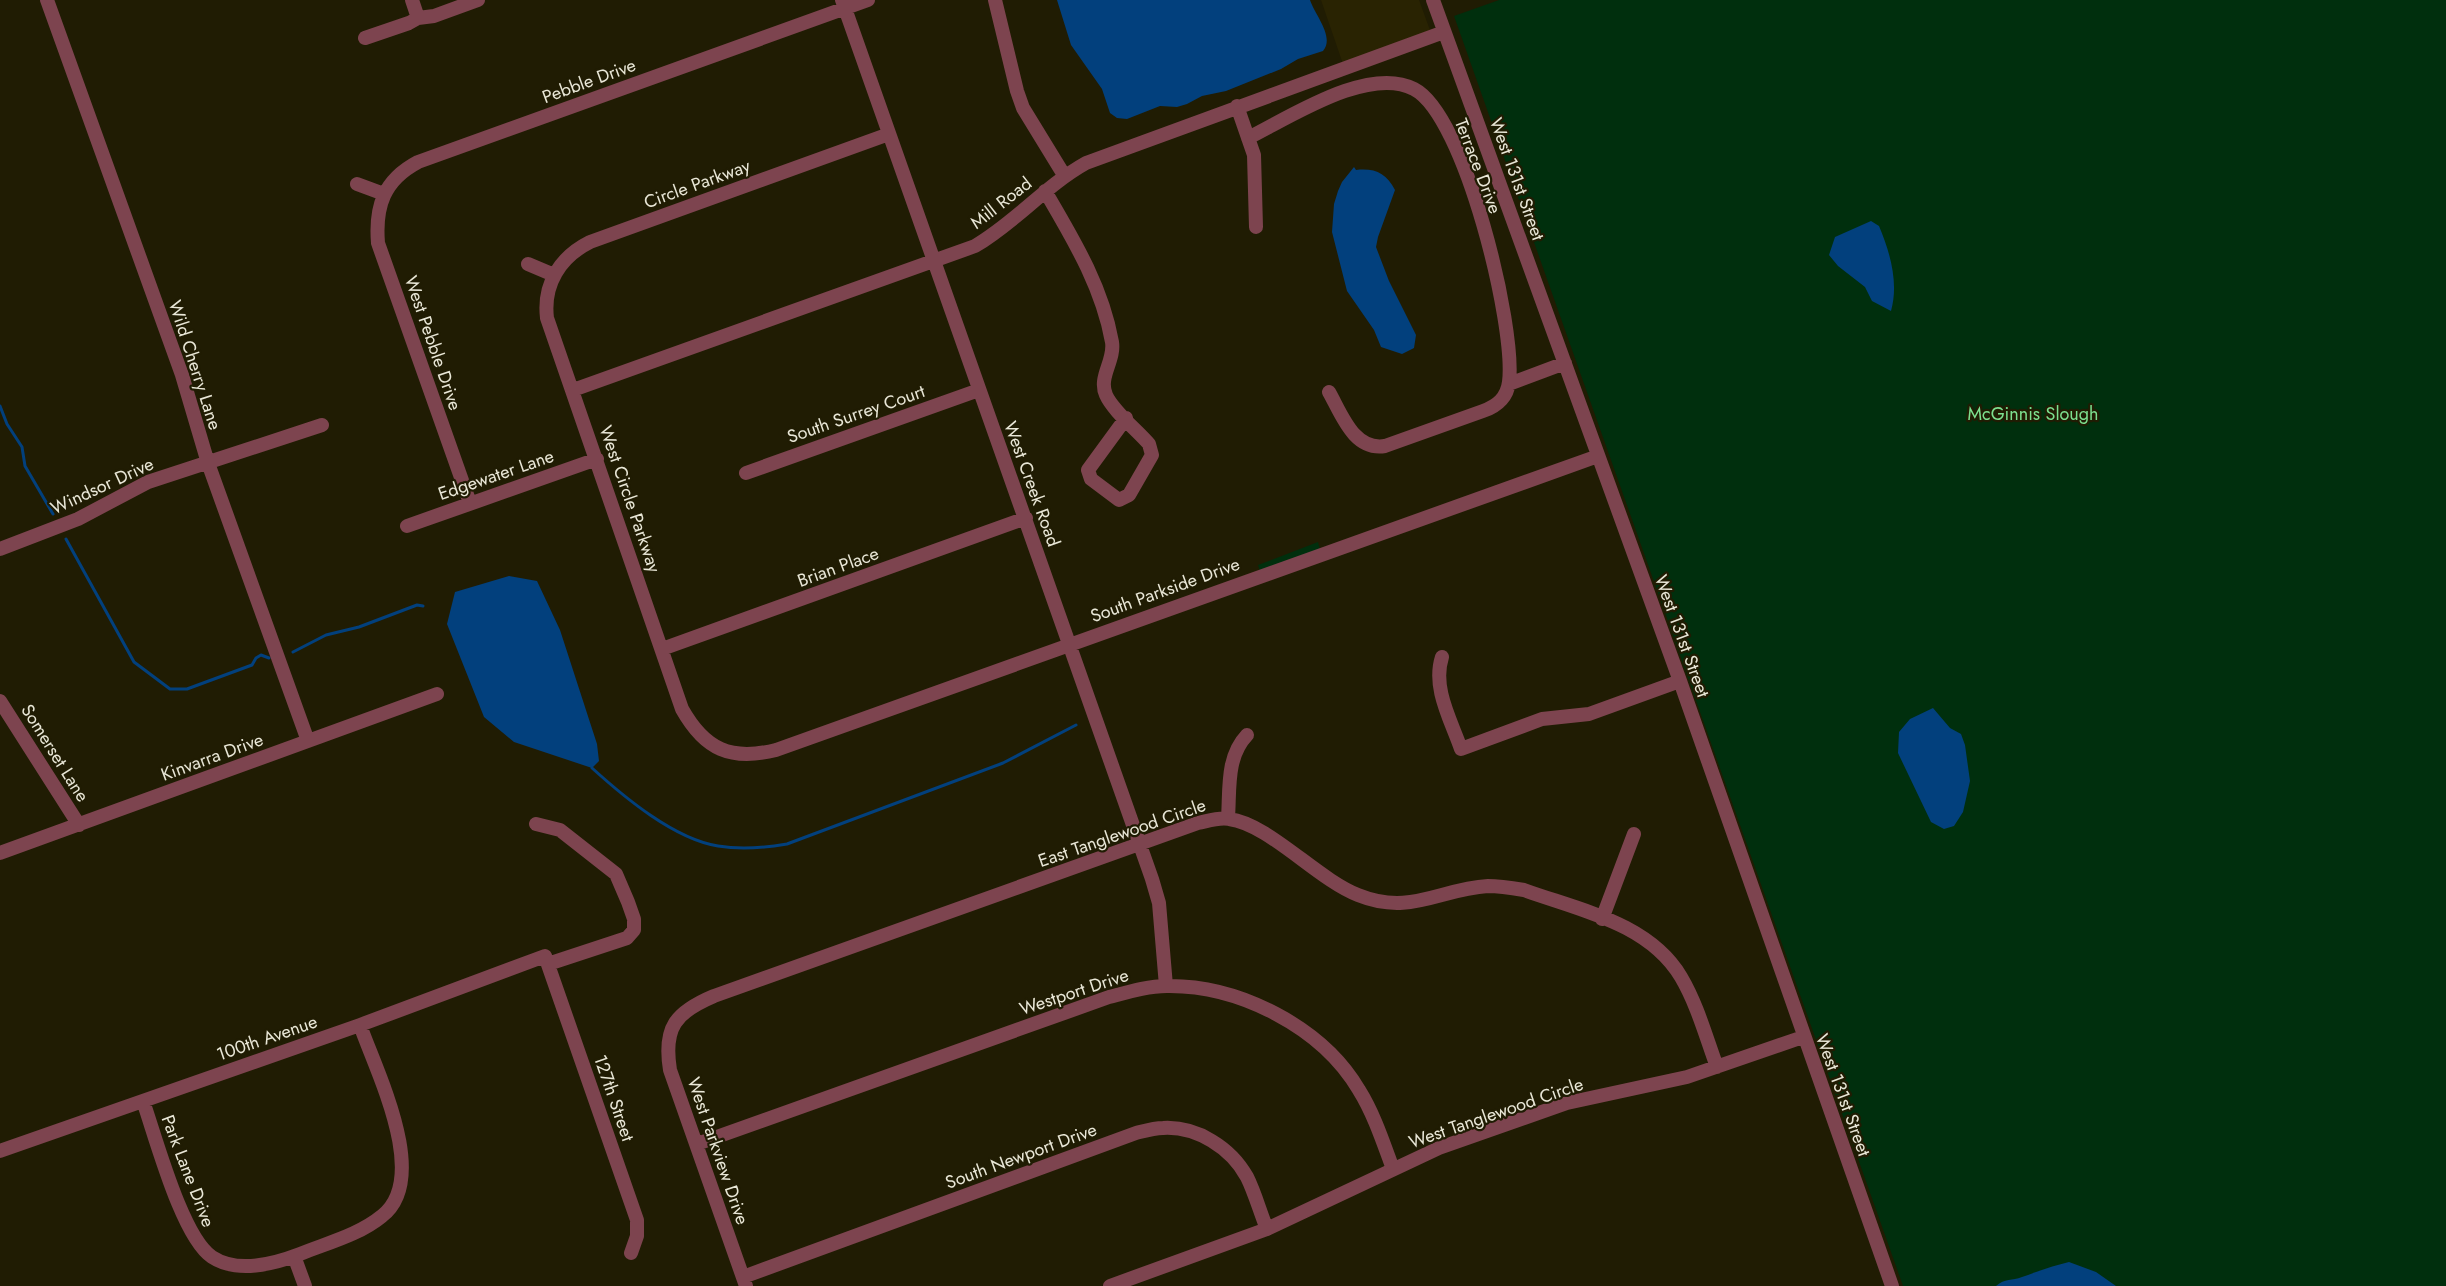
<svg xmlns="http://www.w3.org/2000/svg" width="2446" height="1286" font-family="Jost,sans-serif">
<rect width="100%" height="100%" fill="#201c03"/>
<path fill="#292302" d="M 1321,0 L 1419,0 L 1431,33 L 1343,64 Z"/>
<path fill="#002f0d" d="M 1499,0 L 2446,0 L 2446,1286 L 1903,1286 L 1454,16 Z
M 1318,542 L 1320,549 L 1260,571 L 1258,565 Z"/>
<path fill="#02407d" d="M 1057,0 L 1310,0 C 1315,15 1335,37 1323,51 L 1298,59 L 1281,69 L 1226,91 L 1202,96 L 1187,104 L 1177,107 L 1160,106 L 1127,119 L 1117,118 L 1110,113 L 1102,89 L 1071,45 Z
M 1354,167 L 1356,170 C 1375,168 1386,173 1395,190 L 1378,237 L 1376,247 L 1389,281 L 1416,335 L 1414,348 L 1402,354 L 1381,347 L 1374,330 L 1347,291 L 1332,232 L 1334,204 L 1338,191 L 1342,182 Z
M 1871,221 L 1879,226 C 1890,252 1899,283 1891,311 L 1872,301 L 1865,287 L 1838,266 L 1829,255 L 1835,237 Z
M 509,576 L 537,581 L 560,630 L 597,744 L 599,761 L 592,768 L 514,742 L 484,717 L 447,624 L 455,592 Z
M 1933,708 L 1950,728 L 1961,734 L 1965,745 L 1970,781 L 1963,812 L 1954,826 L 1944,829 L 1931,822 L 1898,753 L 1899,732 L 1910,719 Z
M 2069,1262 L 2096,1272 L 2116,1286 L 1996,1286 C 2005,1278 2012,1281 2022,1277 C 2038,1271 2053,1266 2069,1262 Z"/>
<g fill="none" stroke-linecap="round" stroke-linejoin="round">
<path stroke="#02407d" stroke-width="3" d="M 0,406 L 7,424 L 22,447 L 25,466 L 53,514
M 66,539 L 134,662 L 170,689 L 187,689 L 252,665 L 256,658 L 261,655 L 269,658
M 293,652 L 326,635 L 359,627 L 417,605 L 423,606
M 592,768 C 624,797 674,839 718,846 C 741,850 764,848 787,844 L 1003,763 L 1076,725"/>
<path stroke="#7d444f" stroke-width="14" d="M 47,0 L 182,375 L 208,463 L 308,741
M 412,0 L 418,18
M 842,0 L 1152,879 L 1159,903 L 1166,986
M 995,0 L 1017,91 L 1023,108 L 1064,175
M 1433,0 L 1680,681 L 1892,1286
M 365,38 L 409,23 L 418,18 L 434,16 L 478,0
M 1237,106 L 1254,155 L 1256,227
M 889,134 L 590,242 C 560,257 543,284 547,318 L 682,709 C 705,750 731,761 776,750 L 1598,456
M 1248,138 C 1289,118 1368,65 1414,89 C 1465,115 1516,327 1509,382 C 1507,398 1497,406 1483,411 L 1385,446 C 1354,451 1342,415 1329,392
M 357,184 L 384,194
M 1045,191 C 1073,239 1102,286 1112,342 C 1115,361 1098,377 1106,395 C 1113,411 1137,430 1149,444 L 1152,455 L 1129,495 L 1119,500 L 1091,479 L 1088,470 L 1126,418
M 528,264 L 554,275
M 1509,384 L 1565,363
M 573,390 L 975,246 C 1016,222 1045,186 1086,163 L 1444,32
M 746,473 L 979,390
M 470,503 L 378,243 C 375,206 384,180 418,162 L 868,0
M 407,526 L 597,459
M 0,549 L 78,519 L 148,482 L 322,425
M 662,649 L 1026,518
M 1442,657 C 1432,688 1451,720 1461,749 L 1542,719 L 1589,714 L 1680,681
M 0,701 L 79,825
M 1228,818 C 1230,789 1226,757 1247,735
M 536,824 L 560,830 L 616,874 L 628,902 L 634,919 L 634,930 L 627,938 L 548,964
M 0,853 L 437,694
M 1602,919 L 1634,834
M 143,1101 C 156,1138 182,1237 212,1257 C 238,1274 274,1264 300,1254 C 327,1243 359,1235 382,1216 C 431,1178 376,1071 360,1025
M 697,1144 L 1109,997 C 1128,992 1147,986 1167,986 C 1239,985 1322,1027 1359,1090 C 1374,1114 1383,1142 1393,1169
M 0,1151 L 360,1025 L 545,956 L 637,1220 L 637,1236 L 631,1253
M 294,1256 L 305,1286
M 743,1277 L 1136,1133 C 1144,1131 1154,1128 1163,1128 C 1197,1126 1231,1148 1247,1177 C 1255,1193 1260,1212 1267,1229
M 746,1286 L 670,1070 C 663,1027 676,1012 714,996 L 1198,823 C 1208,821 1219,817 1229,819 C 1269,824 1317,879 1358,895 C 1410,916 1439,889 1488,886 C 1500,886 1512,888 1524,890 C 1579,910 1649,923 1681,977 C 1697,1004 1706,1037 1717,1067
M 1110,1286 L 1267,1229 L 1439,1148 L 1567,1103 L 1687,1077 L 1803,1037"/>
</g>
<g text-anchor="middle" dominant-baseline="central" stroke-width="4.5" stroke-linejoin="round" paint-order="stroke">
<g font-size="18" fill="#e9e7d7" stroke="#201c03">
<text transform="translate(589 81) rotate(-20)">Pebble Drive</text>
<text transform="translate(1478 166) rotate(69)">Terrace Drive</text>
<text transform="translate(1517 179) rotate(70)">West 131st Street</text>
<text transform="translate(697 184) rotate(-20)">Circle Parkway</text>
<text transform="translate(1001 203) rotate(-38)">Mill Road</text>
<text transform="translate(433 343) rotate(71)">West Pebble Drive</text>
<text transform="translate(195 365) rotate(72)">Wild Cherry Lane</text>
<text transform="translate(856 414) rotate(-19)">South Surrey Court</text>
<text transform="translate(496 475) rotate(-19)">Edgewater Lane</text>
<text transform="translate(1032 484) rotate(70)">West Creek Road</text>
<text transform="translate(102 486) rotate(-25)">Windsor Drive</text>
<text transform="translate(630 499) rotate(71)">West Circle Parkway</text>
<text transform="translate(838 567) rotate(-20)">Brian Place</text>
<text transform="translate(1165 590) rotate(-20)">South Parkside Drive</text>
<text transform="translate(1682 636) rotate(70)">West 131st Street</text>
<text transform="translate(55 753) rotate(58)">Somerset Lane</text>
<text transform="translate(212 757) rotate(-20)">Kinvarra Drive</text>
<text transform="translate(1122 833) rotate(-19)">East Tanglewood Circle</text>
<text transform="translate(1074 992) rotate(-18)">Westport Drive</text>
<text transform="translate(267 1038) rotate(-19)">100th Avenue</text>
<text transform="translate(1843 1095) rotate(70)">West 131st Street</text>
<text transform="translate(614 1098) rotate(71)">127th Street</text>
<text transform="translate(1496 1113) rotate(-19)">West Tanglewood Circle</text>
<text transform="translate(718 1151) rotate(71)">West Parkview Drive</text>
<text transform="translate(1021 1156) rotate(-20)">South Newport Drive</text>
<text transform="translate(188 1171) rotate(69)">Park Lane Drive</text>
</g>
<g font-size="18" fill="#7de08f" stroke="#201c03">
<text x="2033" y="414">McGinnis Slough</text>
</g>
</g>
</svg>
